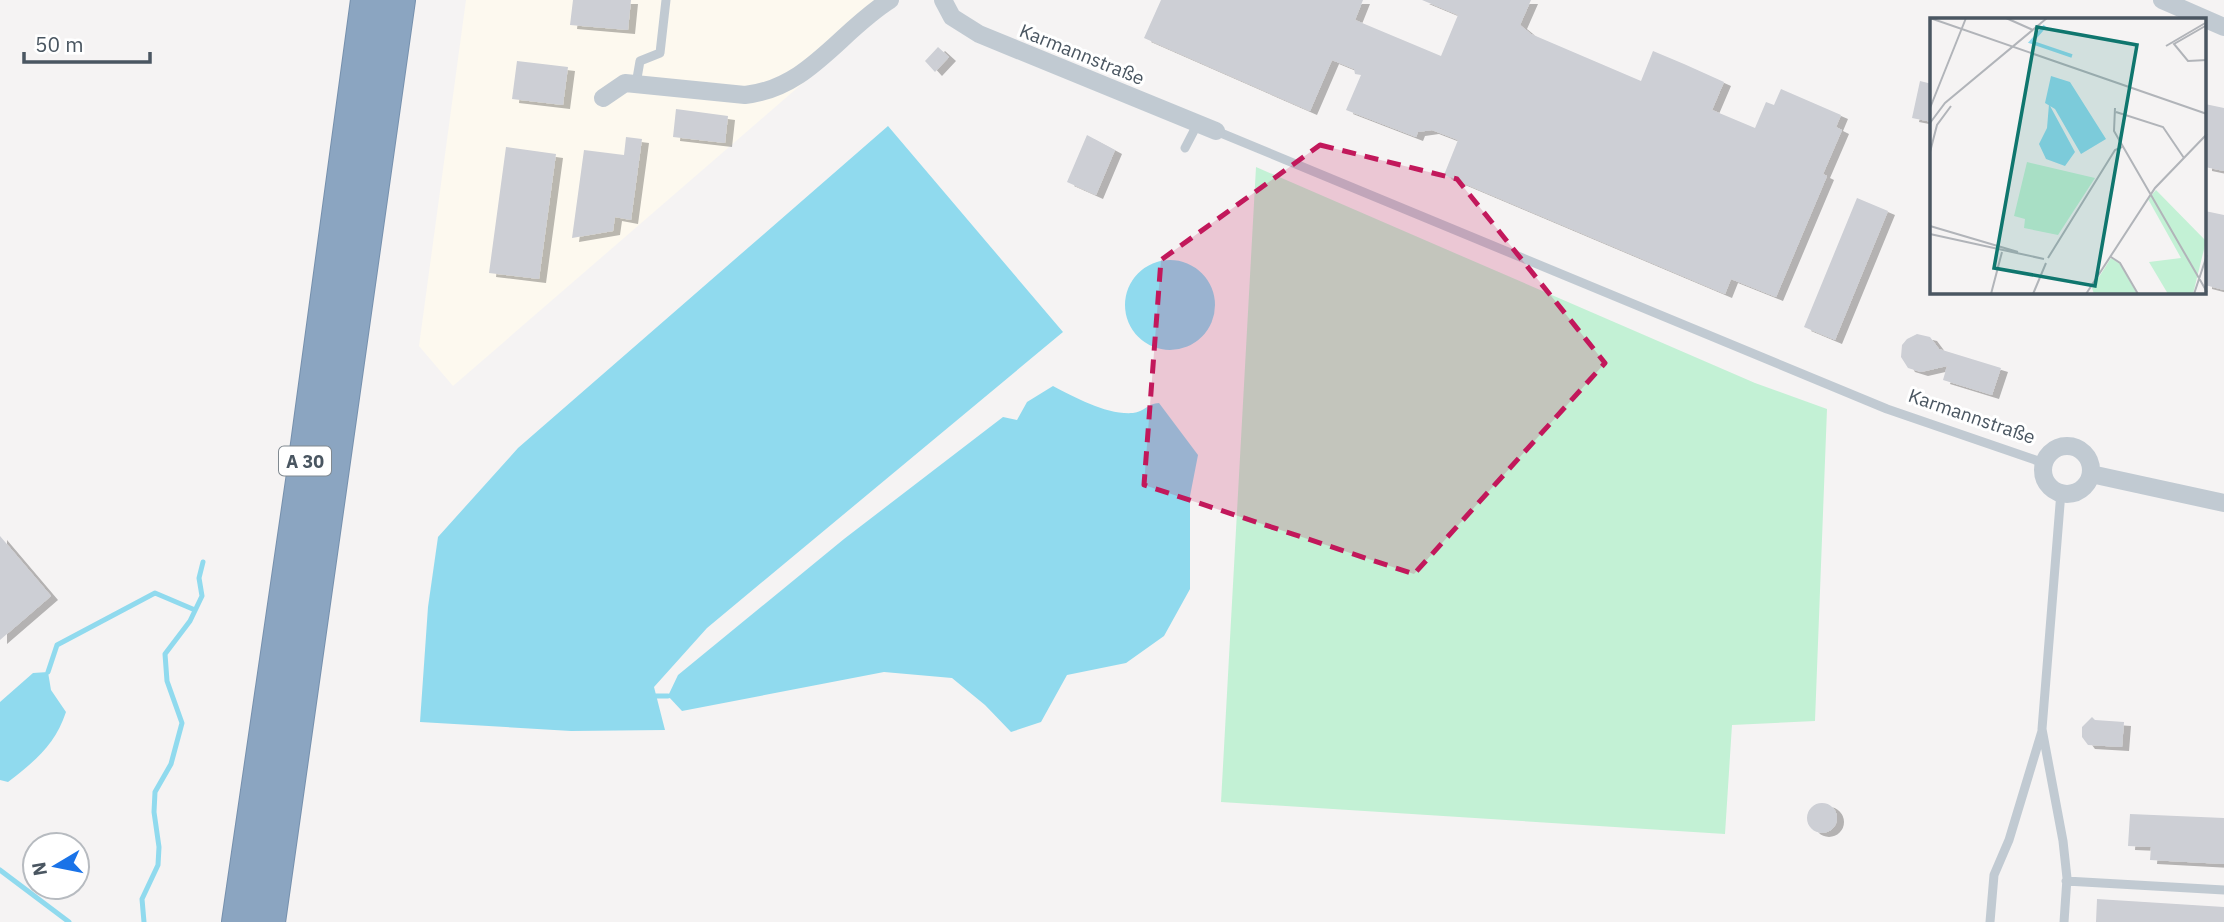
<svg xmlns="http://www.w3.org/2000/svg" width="2224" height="922" font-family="'IBM Plex Sans',sans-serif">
<defs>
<filter id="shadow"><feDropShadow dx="7" dy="4" stdDeviation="0" flood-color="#0004"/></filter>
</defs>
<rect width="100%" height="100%" fill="#f5f3f3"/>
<path fill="#fdf9ef" d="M 466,0 L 893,0 L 811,76 L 453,386 L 419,346 Z"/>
<path fill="#c3f1d5" d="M 1256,167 L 1755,383 L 1827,409 L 1815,721 L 1732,725 L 1725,834 L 1221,802 Z"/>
<path fill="#90daee" d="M 888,126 L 1063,332 L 707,628 L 654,687 L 665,730 L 571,731 L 420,722 L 428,607 L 438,537 L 518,448 Z
M1125 305a45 45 0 1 1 90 0a45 45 0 1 1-90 0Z
M 1053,386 C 1076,398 1107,415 1133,413 C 1144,412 1148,403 1159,403 L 1198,455 L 1190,496 L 1190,589 L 1164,636 L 1126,663 L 1067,675 L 1041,722 L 1011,732 L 985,705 L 952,678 L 884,672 L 682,711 L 668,696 L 678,675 L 844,539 L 1003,417 L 1017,420 L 1027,402 Z
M 48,672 L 51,690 L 66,712 C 55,745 35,761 8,782 L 0,780 L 0,702 L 33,673 Z"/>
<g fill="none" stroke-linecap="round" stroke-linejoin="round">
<path stroke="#90daee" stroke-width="5" d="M 48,672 L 57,645 L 155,593 L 195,610
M 652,696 L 668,696
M 0,870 L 69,922
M 144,922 L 142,899 L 158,865 L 159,847 L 154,812 L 155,792 L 171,764 L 182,723 L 167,681 L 165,654 L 190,621 L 202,596 L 199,578 L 203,562"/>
</g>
<path fill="#cdcfd5" filter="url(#shadow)" d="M 573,0 L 631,0 L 628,30 L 570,25 Z
M 1161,0 L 1363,0 L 1355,20 L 1441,56 L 1458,15 L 1422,0 L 1531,0 L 1520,25 L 1531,34 L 1641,81 L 1653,51 L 1684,64 L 1724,82 L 1712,110 L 1755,128 L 1766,102 L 1774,105 L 1781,89 L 1841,115 L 1836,127 L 1842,130 L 1823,174 L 1827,176 L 1776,297 L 1731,279 L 1725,294 L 1444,175 L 1458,140 L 1432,130 L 1418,132 L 1416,137 L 1346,110 L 1361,75 L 1355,74 L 1354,69 L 1332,60 L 1310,111 L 1144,38 Z
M 938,47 L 949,57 L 935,72 L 925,61 Z
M 517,61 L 568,67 L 563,105 L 512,99 Z
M 1920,81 L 1932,84 L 1932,122 L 1912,118 Z
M 2205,104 L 2224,108 L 2224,171 L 2205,167 Z
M 676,109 L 728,116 L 725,143 L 673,137 Z
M 1087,135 L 1115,150 L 1096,195 L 1067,182 Z
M 626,137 L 642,139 L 631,220 L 615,217 L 613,231 L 572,238 L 584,150 L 624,155 Z
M 506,147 L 556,154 L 539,279 L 489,273 Z
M 1857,198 L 1888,211 L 1835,340 L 1804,327 Z
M 2205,211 L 2224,215 L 2224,290 L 2205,285 Z
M 1917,334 L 1930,337 L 1939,349 L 2001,368 L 1992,395 L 1943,380 L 1947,366 L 1921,372 L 1908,368 L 1901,357 L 1902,345 L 1907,339 Z
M 0,536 L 51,596 L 0,640 Z
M 2092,717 L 2095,720 L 2124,722 L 2122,747 L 2088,745 L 2082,737 L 2082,727 Z
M1807 818a15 15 0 1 1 30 0a15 15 0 1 1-30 0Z
M 2130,814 L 2224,818 L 2224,864 L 2150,860 L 2151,847 L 2128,846 Z
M 2097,899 L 2224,907 L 2224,922 L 2096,922 Z"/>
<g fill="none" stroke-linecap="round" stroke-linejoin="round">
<g stroke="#7690ad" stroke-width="34">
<path id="motorway" d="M 238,922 L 302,481 L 367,0
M 269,922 L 399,0"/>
</g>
<path stroke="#c1cad2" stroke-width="9" d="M 636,84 L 640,61 L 660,53 L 666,0
M 1216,131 L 1887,409 L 2044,463
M 1185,148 L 1198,123
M 2061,492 L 2042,729 L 2063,841 L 2067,878 L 2064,922
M 2066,881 L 2224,890
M 1990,922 L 1994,875 L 2009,840 L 2042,731"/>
<path stroke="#c1cad2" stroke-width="18" d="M 943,0 L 952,17 L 979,34 L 1216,131
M 2162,0 L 2224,27
M 603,98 L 625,83 L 745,95 C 809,88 839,32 890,0
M2043 470a24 24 0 1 1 48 0a24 24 0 1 1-48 0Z
M 2091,474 L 2224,503"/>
<use href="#motorway" stroke="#8ba5c1" stroke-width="32"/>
</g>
<path fill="#c2185b" fill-opacity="0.2" stroke="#c2185b" stroke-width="5" stroke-dasharray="14 9" stroke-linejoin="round" d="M 1320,145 L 1457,179 L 1605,363 L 1414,574 L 1144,485 L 1161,260 Z"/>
<g text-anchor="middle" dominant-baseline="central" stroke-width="6" stroke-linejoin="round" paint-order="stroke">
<rect fill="#fff" stroke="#808990" stroke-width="2" x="279" y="446.5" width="52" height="29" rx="5"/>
<g font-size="18" font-weight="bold" fill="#4a5661">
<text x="305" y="461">A 30</text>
</g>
<g font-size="19" fill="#4a5661" stroke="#fff">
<text transform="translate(1082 54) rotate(22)">Karmannstraße</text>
<text transform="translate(1972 416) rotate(19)">Karmannstraße</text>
</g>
</g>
<g transform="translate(1930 18)">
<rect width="276" height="276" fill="#f5f3f3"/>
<path d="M 97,144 L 165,160 L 128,217 L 94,210 L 95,201 L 84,198 ZM 226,172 L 276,223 L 263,276 L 238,276 L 219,244 L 251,240 L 218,181 ZM 181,240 L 190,246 L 207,276 L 164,276 L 162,270 Z" fill="#c3f1d5"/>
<path d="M 121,58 L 140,64 L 176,121 L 151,136 L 125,91 L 115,85 ZM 119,86 L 145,134 L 135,148 L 116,141 L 109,126 L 117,110 Z" fill="#90daee"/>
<path fill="none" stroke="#90daee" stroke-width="3.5" d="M 115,8 L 101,24 L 142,38"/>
<path fill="none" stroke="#b1b4b9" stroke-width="2" d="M 0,0 L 277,96M 76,0 L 103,12M 277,7 L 244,26 L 258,43 L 277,42M 236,28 L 277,4M 0,90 L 36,0M 185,90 L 184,113 L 277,274M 186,94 L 233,109 L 254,140M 0,105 L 15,85 L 117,0M 0,134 L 7,107 L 21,88M 0,208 L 88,234M 0,216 L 114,241M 181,239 L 190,245 L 208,276M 118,240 L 185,132 L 192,129M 61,276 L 72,234M 103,276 L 116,245M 156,276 L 225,170 L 277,116M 264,276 L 277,237"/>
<path fill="#0f766e" fill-opacity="0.15" stroke="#0f766e" stroke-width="3.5" d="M 107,9 L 207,27 L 165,268 L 64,250 Z"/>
<rect width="276" height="276" fill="none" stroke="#4a5661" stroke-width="3.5"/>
</g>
<g transform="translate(56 866) rotate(260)"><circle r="33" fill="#ffffff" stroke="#b7bbc0" stroke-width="2"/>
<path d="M0-5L12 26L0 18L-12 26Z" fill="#1a73e8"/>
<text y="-10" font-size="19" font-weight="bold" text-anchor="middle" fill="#4a5661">N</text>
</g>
<path d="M24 52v10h126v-10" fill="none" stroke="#4a5661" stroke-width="3.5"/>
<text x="35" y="52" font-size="21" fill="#4a5661" stroke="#ffffff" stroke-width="5" paint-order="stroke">50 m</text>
</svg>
